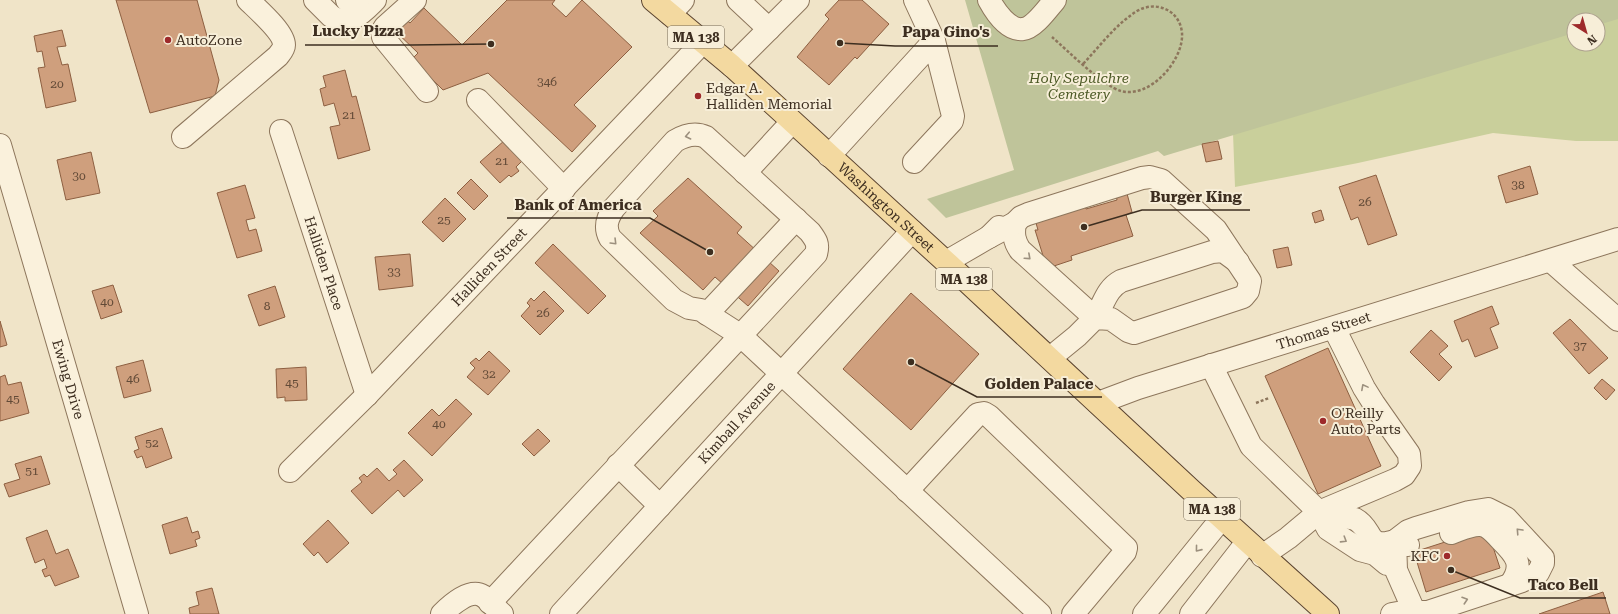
<svg xmlns="http://www.w3.org/2000/svg" width="1618" height="614" font-family="'Roboto Serif',serif">
<rect width="100%" height="100%" fill="#f0e4c8"/>
<path fill="#c9cf9b" fill-rule="evenodd" d="M 1618,0 L 1618,141 L 1576,141 L 1493,133 L 1358,163 L 1235,187 L 1230,51 ZM 1574,20 L 1598,20 L 1598,44 L 1574,44 Z"/>
<path fill="#bfc49a" d="M 965,0 L 1618,0 L 1618,19 L 1598,25 L 1598,20 L 1574,20 L 1574,33 L 1164,156 L 1158,151 L 946,218 L 927,199 L 1014,170 Z"/>
<path fill="#cf9f7d" stroke="#8d5f41" d="M 116,0 L 197,0 L 219,80 L 215,96 L 150,113 Z
M 507,0 L 555,0 L 552,4 L 566,17 L 582,0 L 632,47 L 574,105 L 596,126 L 572,152 L 488,73 L 443,90 L 412,59 L 418,53 L 391,27 L 402,16 L 410,23 L 424,8 L 462,45 Z
M 839,0 L 862,0 L 889,24 L 857,59 L 855,57 L 829,85 L 797,57 L 829,19 L 825,15 Z
M 62,30 L 66,46 L 57,47 L 62,65 L 68,64 L 76,101 L 46,108 L 38,68 L 45,67 L 42,51 L 37,52 L 34,36 Z
M 345,70 L 352,97 L 356,96 L 370,150 L 338,159 L 330,127 L 340,125 L 334,103 L 324,106 L 320,89 L 326,87 L 323,76 Z
M 505,140 L 523,160 L 516,167 L 519,171 L 511,177 L 509,175 L 500,183 L 480,162 Z
M 1218,141 L 1222,159 L 1206,162 L 1202,144 Z
M 91,152 L 100,193 L 66,200 L 57,160 Z
M 1530,166 L 1538,194 L 1506,203 L 1498,176 Z
M 1376,175 L 1397,235 L 1368,245 L 1358,217 L 1351,220 L 1339,187 Z
M 688,178 L 742,227 L 737,233 L 779,271 L 748,306 L 715,277 L 703,290 L 640,233 L 658,216 L 653,211 Z
M 471,179 L 488,196 L 474,210 L 457,193 Z
M 245,185 L 255,218 L 246,220 L 249,231 L 256,229 L 262,251 L 237,258 L 217,193 Z
M 1126,190 L 1132,212 L 1126,215 L 1133,236 L 1071,256 L 1072,260 L 1051,267 L 1045,262 L 1035,230 L 1038,230 L 1036,223 L 1084,204 L 1086,209 L 1117,200 L 1116,194 Z
M 445,198 L 466,219 L 443,242 L 422,222 Z
M 1321,210 L 1324,220 L 1315,223 L 1312,213 Z
M 553,244 L 606,296 L 588,314 L 535,263 Z
M 1288,247 L 1292,265 L 1277,268 L 1273,250 Z
M 410,254 L 413,286 L 379,290 L 375,257 Z
M 113,285 L 122,312 L 101,319 L 92,291 Z
M 275,286 L 285,317 L 259,326 L 248,295 Z
M 544,291 L 564,311 L 540,335 L 521,316 L 530,306 L 527,303 L 531,298 L 534,301 Z
M 911,293 L 979,354 L 911,430 L 843,369 Z
M 1492,306 L 1499,324 L 1490,328 L 1498,348 L 1475,357 L 1468,339 L 1462,342 L 1454,321 Z
M 1570,319 L 1608,358 L 1589,374 L 1553,333 Z
M 0,321 L 7,345 L 0,347 Z
M 1431,330 L 1448,346 L 1439,354 L 1452,367 L 1439,381 L 1410,352 Z
M 1328,348 L 1381,466 L 1318,494 L 1265,376 Z
M 489,351 L 510,371 L 488,395 L 467,377 L 475,368 L 470,363 L 476,358 L 479,361 Z
M 143,360 L 151,391 L 124,398 L 116,367 Z
M 306,367 L 307,400 L 285,401 L 285,397 L 277,398 L 276,369 Z
M 5,375 L 8,385 L 21,382 L 29,413 L 0,421 L 0,377 Z
M 1602,379 L 1615,390 L 1606,400 L 1594,388 Z
M 456,399 L 472,414 L 432,456 L 408,433 L 432,409 L 439,416 Z
M 162,428 L 172,458 L 146,468 L 142,456 L 137,458 L 134,451 L 139,449 L 135,437 Z
M 538,429 L 550,441 L 534,456 L 522,444 Z
M 41,456 L 50,484 L 9,497 L 4,484 L 20,479 L 15,464 Z
M 404,460 L 423,480 L 404,497 L 398,490 L 372,514 L 351,491 L 362,482 L 359,478 L 364,474 L 367,477 L 377,468 L 389,481 L 397,474 L 393,470 Z
M 187,517 L 192,533 L 198,531 L 200,538 L 195,540 L 197,546 L 170,554 L 162,525 Z
M 328,520 L 349,543 L 327,563 L 318,552 L 314,556 L 303,544 Z
M 47,530 L 56,554 L 68,549 L 79,577 L 55,586 L 50,575 L 45,577 L 42,570 L 47,568 L 44,559 L 35,563 L 26,538 Z
M 1473,533 L 1480,533 L 1481,537 L 1485,536 L 1487,542 L 1491,541 L 1500,568 L 1426,592 L 1414,552 Z
M 212,588 L 219,614 L 190,614 L 189,608 L 199,605 L 196,592 Z
M 1603,592 L 1610,614 L 1539,614 Z"/>
<g fill="none" stroke-linecap="round" stroke-linejoin="round">
<g stroke="#8d765c" stroke-width="24">
<g id="minor">
<path d="M 315,0 C 320,5 326,11 331,16 C 348,29 364,11 375,0"/>
<path d="M 347,0 L 353,2 L 358,0"/>
<path d="M 415,0 L 385,27 L 382,32 L 383,37 L 427,91"/>
<path d="M 738,0 L 769,29"/>
<path d="M 915,0 L 934,41"/>
<path d="M 989,0 C 995,11 1008,31 1023,29 C 1034,28 1048,8 1055,0"/>
<path d="M 670,14 L 683,0"/>
<path d="M 732,66 L 798,0"/>
<path d="M 478,100 L 564,189"/>
<path id="s1" d="M 281,131 L 367,395"/>
<path d="M 183,137 L 278,56 C 281,52 284,49 284,45 C 284,32 257,9 248,0"/>
<path id="s2" d="M 0,145 L 137,614"/>
<path d="M 829,156 L 934,41 L 953,116 L 952,121 L 914,162"/>
<path d="M 745,173 L 792,122"/>
<path d="M 1015,223 C 1013,234 1014,241 1020,250 L 1095,318 C 1104,304 1106,289 1121,281 L 1212,252 L 1223,251 L 1238,262"/>
<path d="M 989,237 L 1015,223 L 1021,217 L 1028,214 L 1142,178 L 1150,177 L 1161,180 L 1216,230 L 1250,281 L 1248,291 L 1243,297 L 1134,333 L 1128,331 L 1111,319 L 1095,318 L 1077,336 L 1050,358"/>
<path d="M 1551,261 L 1618,320"/>
<path d="M 946,262 L 989,237 L 999,227"/>
<path d="M 707,314 L 796,219"/>
<path d="M 1211,365 L 1251,446 L 1319,512 L 1288,538 L 1262,556"/>
<path id="s3" d="M 1098,403 L 1138,388 L 1618,239"/>
<path d="M 618,465 L 660,506"/>
<path id="s4" d="M 290,471 L 367,395 L 703,42"/>
<path d="M 907,491 L 978,414 L 984,413 L 989,416 L 1126,548 L 1125,552 L 1073,614"/>
<path d="M 1319,512 L 1395,480 L 1404,475 L 1410,466 L 1409,454 L 1374,404 L 1364,388 L 1334,328"/>
<path d="M 1319,512 L 1355,519 C 1374,529 1365,550 1395,541 L 1401,544 L 1408,545"/>
<path d="M 1319,512 L 1328,529 L 1360,550 L 1375,554 L 1387,564"/>
<path d="M 1451,533 C 1460,530 1471,524 1481,525 C 1490,526 1495,534 1501,540 C 1516,555 1525,565 1510,585"/>
<path d="M 490,603 C 598,486 709,371 816,254 C 819,244 816,240 810,232 L 706,137 C 695,132 685,135 675,141 L 614,208 C 607,218 604,227 610,238 L 674,300 L 689,308 L 701,310 L 740,335 L 1040,614"/>
<path d="M 442,614 C 451,605 470,588 483,596 C 490,600 496,609 502,614"/>
<path id="s5" d="M 561,614 L 912,231"/>
<path d="M 1144,614 L 1222,518"/>
<path d="M 1191,614 L 1247,542"/>
<path d="M 1392,614 L 1403,612 L 1428,612 L 1522,581 L 1538,573 L 1543,563 L 1543,558 L 1506,518 L 1488,509 L 1469,512 L 1416,528 L 1408,531 L 1395,541 L 1396,570 L 1414,611"/>
</g>
</g>
<g stroke="#5b4430" stroke-width="24">
<g id="major">
<path id="s6" d="M 653,0 L 732,66 L 946,262 L 1192,491 L 1328,614"/>
</g>
</g>
<path stroke="#8d765c" stroke-width="2.5" stroke-dasharray="3 2" stroke-linecap="butt" d="M 1052,37 C 1068,51 1103,86 1121,91 C 1150,99 1184,60 1182,33 C 1180,10 1156,0 1137,11 C 1116,24 1100,46 1083,64
M 1256,403 L 1269,398"/>
<use href="#minor" stroke="#faf1dc" stroke-width="22"/>
<use href="#major" stroke="#f3d9a0" stroke-width="22"/>
</g>
<defs><path id="oneway-chevron" d="M-2-3.5L2.5 0L-2 3.5" fill="none" stroke-width="1.6" stroke-linecap="round" stroke-linejoin="round"/></defs>
<g stroke="#9c907e">
<use href="#oneway-chevron" transform="translate(688 136) rotate(168)"/>
<use href="#oneway-chevron" transform="translate(614 242) rotate(45)"/>
<use href="#oneway-chevron" transform="translate(1028 257) rotate(42)"/>
<use href="#oneway-chevron" transform="translate(1364 387) rotate(-118)"/>
<use href="#oneway-chevron" transform="translate(1519 531) rotate(-133)"/>
<use href="#oneway-chevron" transform="translate(1344 540) rotate(32)"/>
<use href="#oneway-chevron" transform="translate(1198 549) rotate(129)"/>
<use href="#oneway-chevron" transform="translate(1465 600) rotate(-18)"/>
</g>
<g fill="#9e2a2b" stroke="#f7eed8" stroke-width="1.5">
<circle cx="168" cy="40" r="4"/>
<circle cx="698" cy="96" r="4"/>
<circle cx="1323" cy="421" r="4"/>
<circle cx="1447" cy="556" r="4"/>
</g>
<g text-anchor="middle" dominant-baseline="central" stroke-width="4" stroke-linejoin="round" paint-order="stroke">
<g font-size="12" fill="#624a37">
<text x="547" y="82">346</text>
<text x="57" y="84">20</text>
<text x="349" y="115">21</text>
<text x="502" y="161">21</text>
<text x="79" y="176">30</text>
<text x="1518" y="185">38</text>
<text x="1365" y="202">26</text>
<text x="444" y="220">25</text>
<text x="394" y="272">33</text>
<text x="107" y="302">40</text>
<text x="267" y="306">8</text>
<text x="543" y="313">26</text>
<text x="1580" y="346">37</text>
<text x="489" y="374">32</text>
<text x="133" y="379">46</text>
<text x="292" y="383">45</text>
<text x="13" y="399">45</text>
<text x="439" y="424">40</text>
<text x="152" y="443">52</text>
<text x="32" y="471">51</text>
</g>
<g fill="#f7eed8" stroke="#756857" stroke-width="1">
<rect x="668" y="26" width="56" height="22" rx="3"/>
<rect x="936" y="268" width="56" height="22" rx="3"/>
<rect x="1184" y="498" width="56" height="22" rx="3"/>
</g>
<g font-size="13" font-weight="bold" fill="#3d2e20">
<text x="696" y="37">MA 138</text>
<text x="964" y="279">MA 138</text>
<text x="1212" y="509">MA 138</text>
</g>
<g font-size="14" fill="#3d2e20" stroke="#f7eed8" text-anchor="start">
<text x="176" y="40">AutoZone</text>
<text x="706" y="88">Edgar A.<tspan x="706" dy="16">Halliden Memorial</tspan></text>
<text x="1331" y="413">O'Reilly<tspan x="1331" dy="16">Auto Parts</tspan></text>
<text x="1439" y="556" text-anchor="end">KFC</text>
</g>
<g font-size="14" font-style="italic" fill="#4d5a26" stroke="#f7eed8">
<text x="1079" y="78">Holy Sepulchre<tspan x="1079" dy="16">Cemetery</tspan></text>
</g>
<g font-size="14" fill="#3d2e20" stroke="#f7eed8">
<text stroke="none"><textPath href="#s6" startOffset="312">Washington Street</textPath></text>
<text stroke="none"><textPath href="#s1" startOffset="139">Halliden Place</textPath></text>
<text stroke="none"><textPath href="#s4" startOffset="285">Halliden Street</textPath></text>
<text stroke="none"><textPath href="#s3" startOffset="237">Thomas Street</textPath></text>
<text stroke="none"><textPath href="#s2" startOffset="244">Ewing Drive</textPath></text>
<text stroke="none"><textPath href="#s5" startOffset="260">Kimball Avenue</textPath></text>
</g>
</g>
<path fill="none" stroke="#3d2e20" stroke-width="1.5" d="M491 44L412 45H305M840 43L895 46H998M1084 227L1142 210H1250M710 252L650 218H507M911 362L977 397H1102M1451 570L1520 598H1606"/>
<g fill="#3d2e20" stroke="#f7eed8" stroke-width="1.5">
<circle cx="491" cy="44" r="4"/>
<circle cx="840" cy="43" r="4"/>
<circle cx="1084" cy="227" r="4"/>
<circle cx="710" cy="252" r="4"/>
<circle cx="911" cy="362" r="4"/>
<circle cx="1451" cy="570" r="4"/>
</g>
<g font-size="15" text-anchor="middle" font-weight="bold" fill="#3d2e20" stroke="#f7eed8" stroke-width="4" stroke-linejoin="round" paint-order="stroke">
<text x="358" y="36">Lucky Pizza</text>
<text x="946" y="37">Papa Gino's</text>
<text x="1196" y="202">Burger King</text>
<text x="578" y="210">Bank of America</text>
<text x="1039" y="389">Golden Palace</text>
<text x="1563" y="590">Taco Bell</text>
</g>
<g transform="translate(1586 32) rotate(143)"><circle r="19" fill="#f7eed8" stroke="#ada18e"/>
<path d="M0-3L7 15L0 10L-7 15Z" fill="#9e2a2b"/>
<text y="-6" font-size="11" font-weight="bold" text-anchor="middle" fill="#3d2e20">N</text>
</g>
</svg>
